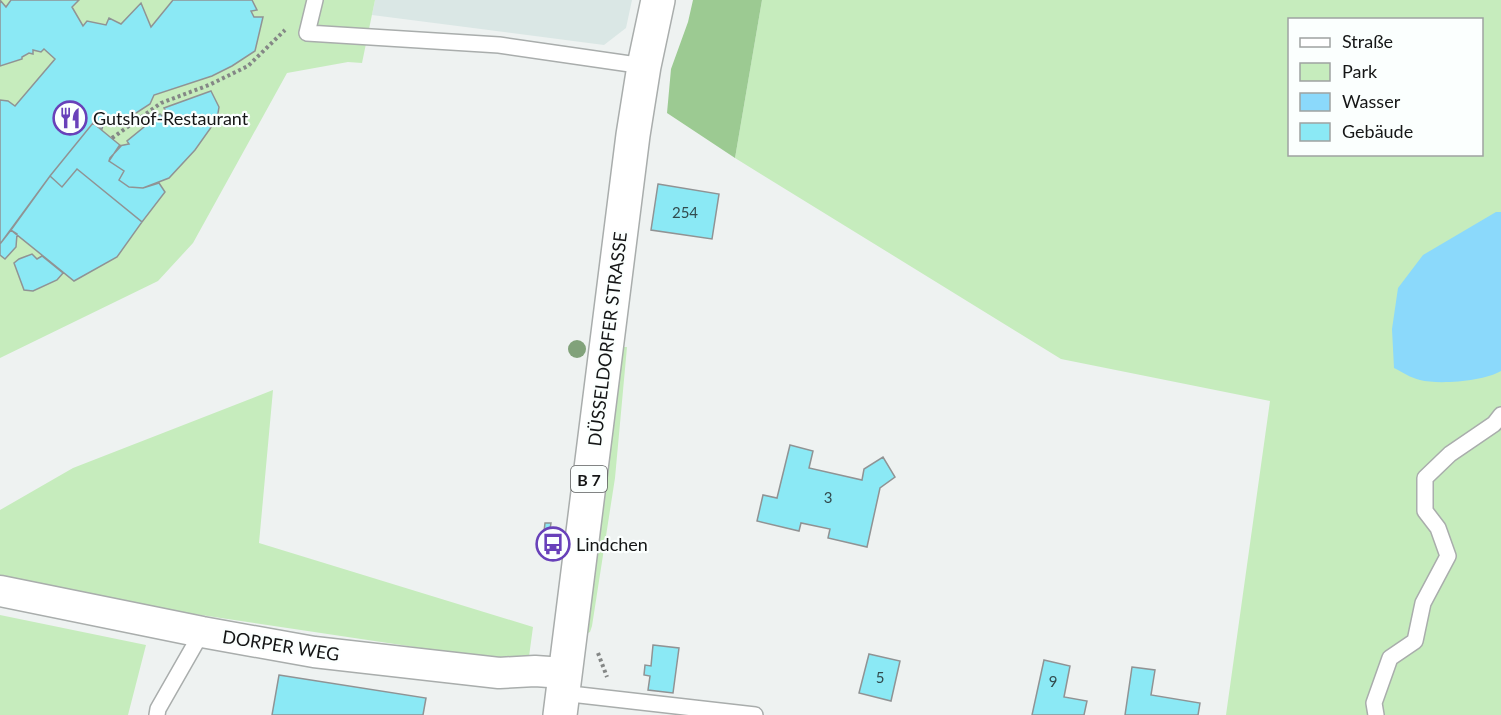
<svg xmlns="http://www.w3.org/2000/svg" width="1501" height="715" font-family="Lato,sans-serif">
<rect width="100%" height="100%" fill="#eef2f1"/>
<path fill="#dae7e5" d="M 375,0 L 632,0 L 626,28 L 604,45 L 372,15 Z"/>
<path fill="#c6ecbd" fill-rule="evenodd" d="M 0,0 L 375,0 L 362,63 L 348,62 L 287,73 L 193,243 L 158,281 L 0,358 Z
M 762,0 L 1501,0 L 1501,715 L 1226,715 L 1270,401 L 1061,359 L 735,158 ZM 1290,20 L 1482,20 L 1482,154 L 1290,154 Z
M 622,347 L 627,347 L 615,478 L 592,626 L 590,632 L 586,634 Z
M 273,390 L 259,543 L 533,627 L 528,664 L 154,608 L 0,579 L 0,510 L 73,468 Z
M 0,615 L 146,645 L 128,715 L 0,715 Z"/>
<path fill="#9cca92" d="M 693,0 L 762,0 L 735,158 L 667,113 L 671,69 L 688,22 Z"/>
<path fill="#8bd9fb" d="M 1496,212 L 1501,212 L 1501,371 C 1484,381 1439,385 1420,380 C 1411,378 1402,372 1394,368 L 1392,329 L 1398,288 L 1423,255 Z"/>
<path fill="#8be9f5" stroke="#909394" stroke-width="1.5" d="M 0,0 L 6,7 L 11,0 L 79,0 L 72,7 L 83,26 L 87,21 L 106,25 L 109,18 L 121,24 L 141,3 L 151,27 L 173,0 L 252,0 L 257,10 L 251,11 L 254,17 L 263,17 L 255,51 L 232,66 L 212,76 L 154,95 L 150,104 L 116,126 L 106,114 L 102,129 L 93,123 L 50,176 L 0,244 L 0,100 L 8,101 L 15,106 L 55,59 L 44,49 L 41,52 L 33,50 L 33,54 L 29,53 L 22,57 L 22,59 L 0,66 Z
M 211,91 L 219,107 L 217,119 L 195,150 L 169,178 L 143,188 L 129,187 L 119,180 L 124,171 L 109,161 L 119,146 L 129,144 L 127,141 L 160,114 L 162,116 L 167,113 L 164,108 Z
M 93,123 L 121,146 L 110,158 L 109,161 L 124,171 L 119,180 L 129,187 L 143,188 L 159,183 L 165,192 L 142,222 L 77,169 L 62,187 L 50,176 Z
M 77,169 L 142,222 L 117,257 L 74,281 L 11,230 L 50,176 L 62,187 Z
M 658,184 L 719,194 L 712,239 L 651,230 Z
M 11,230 L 17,234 L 16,247 L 5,259 L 0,255 L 0,244 Z
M 32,254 L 37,259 L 42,256 L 63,273 L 57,280 L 33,291 L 24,290 L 14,263 L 19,259 Z
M 790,445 L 813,451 L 809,468 L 862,480 L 864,469 L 883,457 L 895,477 L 880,488 L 867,547 L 828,538 L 830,529 L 801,523 L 799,531 L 757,521 L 763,495 L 777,498 Z
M 545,523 L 551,523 L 548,541 L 543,540 Z
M 653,645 L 679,648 L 673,693 L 648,690 L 650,676 L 644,675 L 645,665 L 651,666 Z
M 869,654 L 900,661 L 891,701 L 859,693 Z
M 1044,660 L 1070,666 L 1064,697 L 1087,701 L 1084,715 L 1032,715 Z
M 1132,667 L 1155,670 L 1151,695 L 1200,703 L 1198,715 L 1125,715 Z
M 279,675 L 426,698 L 423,715 L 272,715 Z"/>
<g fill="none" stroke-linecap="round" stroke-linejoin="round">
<g stroke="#a9adac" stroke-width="18">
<path id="service" d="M 315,0 L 307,33 L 499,45 L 644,66
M 562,693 L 755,715
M 157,715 L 158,709 L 202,632
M 1376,715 L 1374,703 L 1390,658 L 1415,641 L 1423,603 L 1448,556 L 1438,528 L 1425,511 L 1425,478 L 1450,454 L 1494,424 L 1501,415"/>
</g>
<g stroke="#a9adac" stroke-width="33">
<path id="minor" d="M 0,591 L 202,632 L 314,652 L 499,673 L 535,671 L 564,673"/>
</g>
<g stroke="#a9adac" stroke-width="36">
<path id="primary" d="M 560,715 L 633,135 L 644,66 L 658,0"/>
</g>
<path stroke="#848786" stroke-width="4" stroke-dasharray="3 3" stroke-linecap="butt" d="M 112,138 L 161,103 L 209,85 L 248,66 L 285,30
M 598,653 L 607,677"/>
<use href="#service" stroke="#fff" stroke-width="15"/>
<use href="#minor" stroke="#fff" stroke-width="30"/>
<use href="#primary" stroke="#fff" stroke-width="33"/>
</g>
<circle fill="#81a27a" cx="577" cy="349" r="9"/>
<defs>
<g id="restaurant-ring" transform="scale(1.725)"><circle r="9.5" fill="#fbfffe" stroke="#6841b9" stroke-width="1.5"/><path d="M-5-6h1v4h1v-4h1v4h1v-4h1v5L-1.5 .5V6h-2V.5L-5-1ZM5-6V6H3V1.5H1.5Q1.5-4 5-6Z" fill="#6841b9"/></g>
<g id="bus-ring" transform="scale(1.725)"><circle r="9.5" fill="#fbfffe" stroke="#6841b9" stroke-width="1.5"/><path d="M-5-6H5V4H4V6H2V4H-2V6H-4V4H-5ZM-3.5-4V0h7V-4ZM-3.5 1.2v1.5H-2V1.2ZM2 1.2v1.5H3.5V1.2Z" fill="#6841b9"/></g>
</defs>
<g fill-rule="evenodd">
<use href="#restaurant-ring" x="70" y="118"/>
<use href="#bus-ring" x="553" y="544"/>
</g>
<g text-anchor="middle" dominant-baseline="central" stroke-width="4.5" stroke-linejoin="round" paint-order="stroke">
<g font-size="15" fill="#324b4e">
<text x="685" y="212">254</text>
<text x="828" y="497">3</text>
<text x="880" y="677">5</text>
<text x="1053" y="681">9</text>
</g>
<rect fill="#fbfffe" stroke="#5a5c5c" stroke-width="1.5" x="571" y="466" width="36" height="26" rx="4.5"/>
<g font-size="16" font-weight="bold" fill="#151616">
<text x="589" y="479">B 7</text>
</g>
<g font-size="18" fill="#151616" stroke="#fbfffe" text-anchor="start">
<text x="93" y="118">Gutshof-Restaurant</text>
<text x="576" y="544">Lindchen</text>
</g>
<g font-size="18" fill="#151616" stroke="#fbfffe">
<text transform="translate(607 339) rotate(-83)">DÜSSELDORFER STRASSE</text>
<text transform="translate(281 645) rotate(9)">DORPER WEG</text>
</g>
</g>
<rect x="1288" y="18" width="195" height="138" fill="#fbfffe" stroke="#9fa2a1" stroke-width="1.5"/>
<rect x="1300" y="38" width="30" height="9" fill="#ffffff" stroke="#9fa2a1" stroke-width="1.5"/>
<text x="1342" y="48" font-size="18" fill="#151616">Straße</text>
<rect x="1300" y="63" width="30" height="18" fill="#c6ecbd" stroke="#9fa2a1" stroke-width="1.5"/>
<text x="1342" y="78" font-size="18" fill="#151616">Park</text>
<rect x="1300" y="93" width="30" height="18" fill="#8bd9fb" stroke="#9fa2a1" stroke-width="1.5"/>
<text x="1342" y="108" font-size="18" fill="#151616">Wasser</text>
<rect x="1300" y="123" width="30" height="18" fill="#8be9f5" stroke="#9fa2a1" stroke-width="1.5"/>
<text x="1342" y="138" font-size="18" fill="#151616">Gebäude</text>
</svg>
